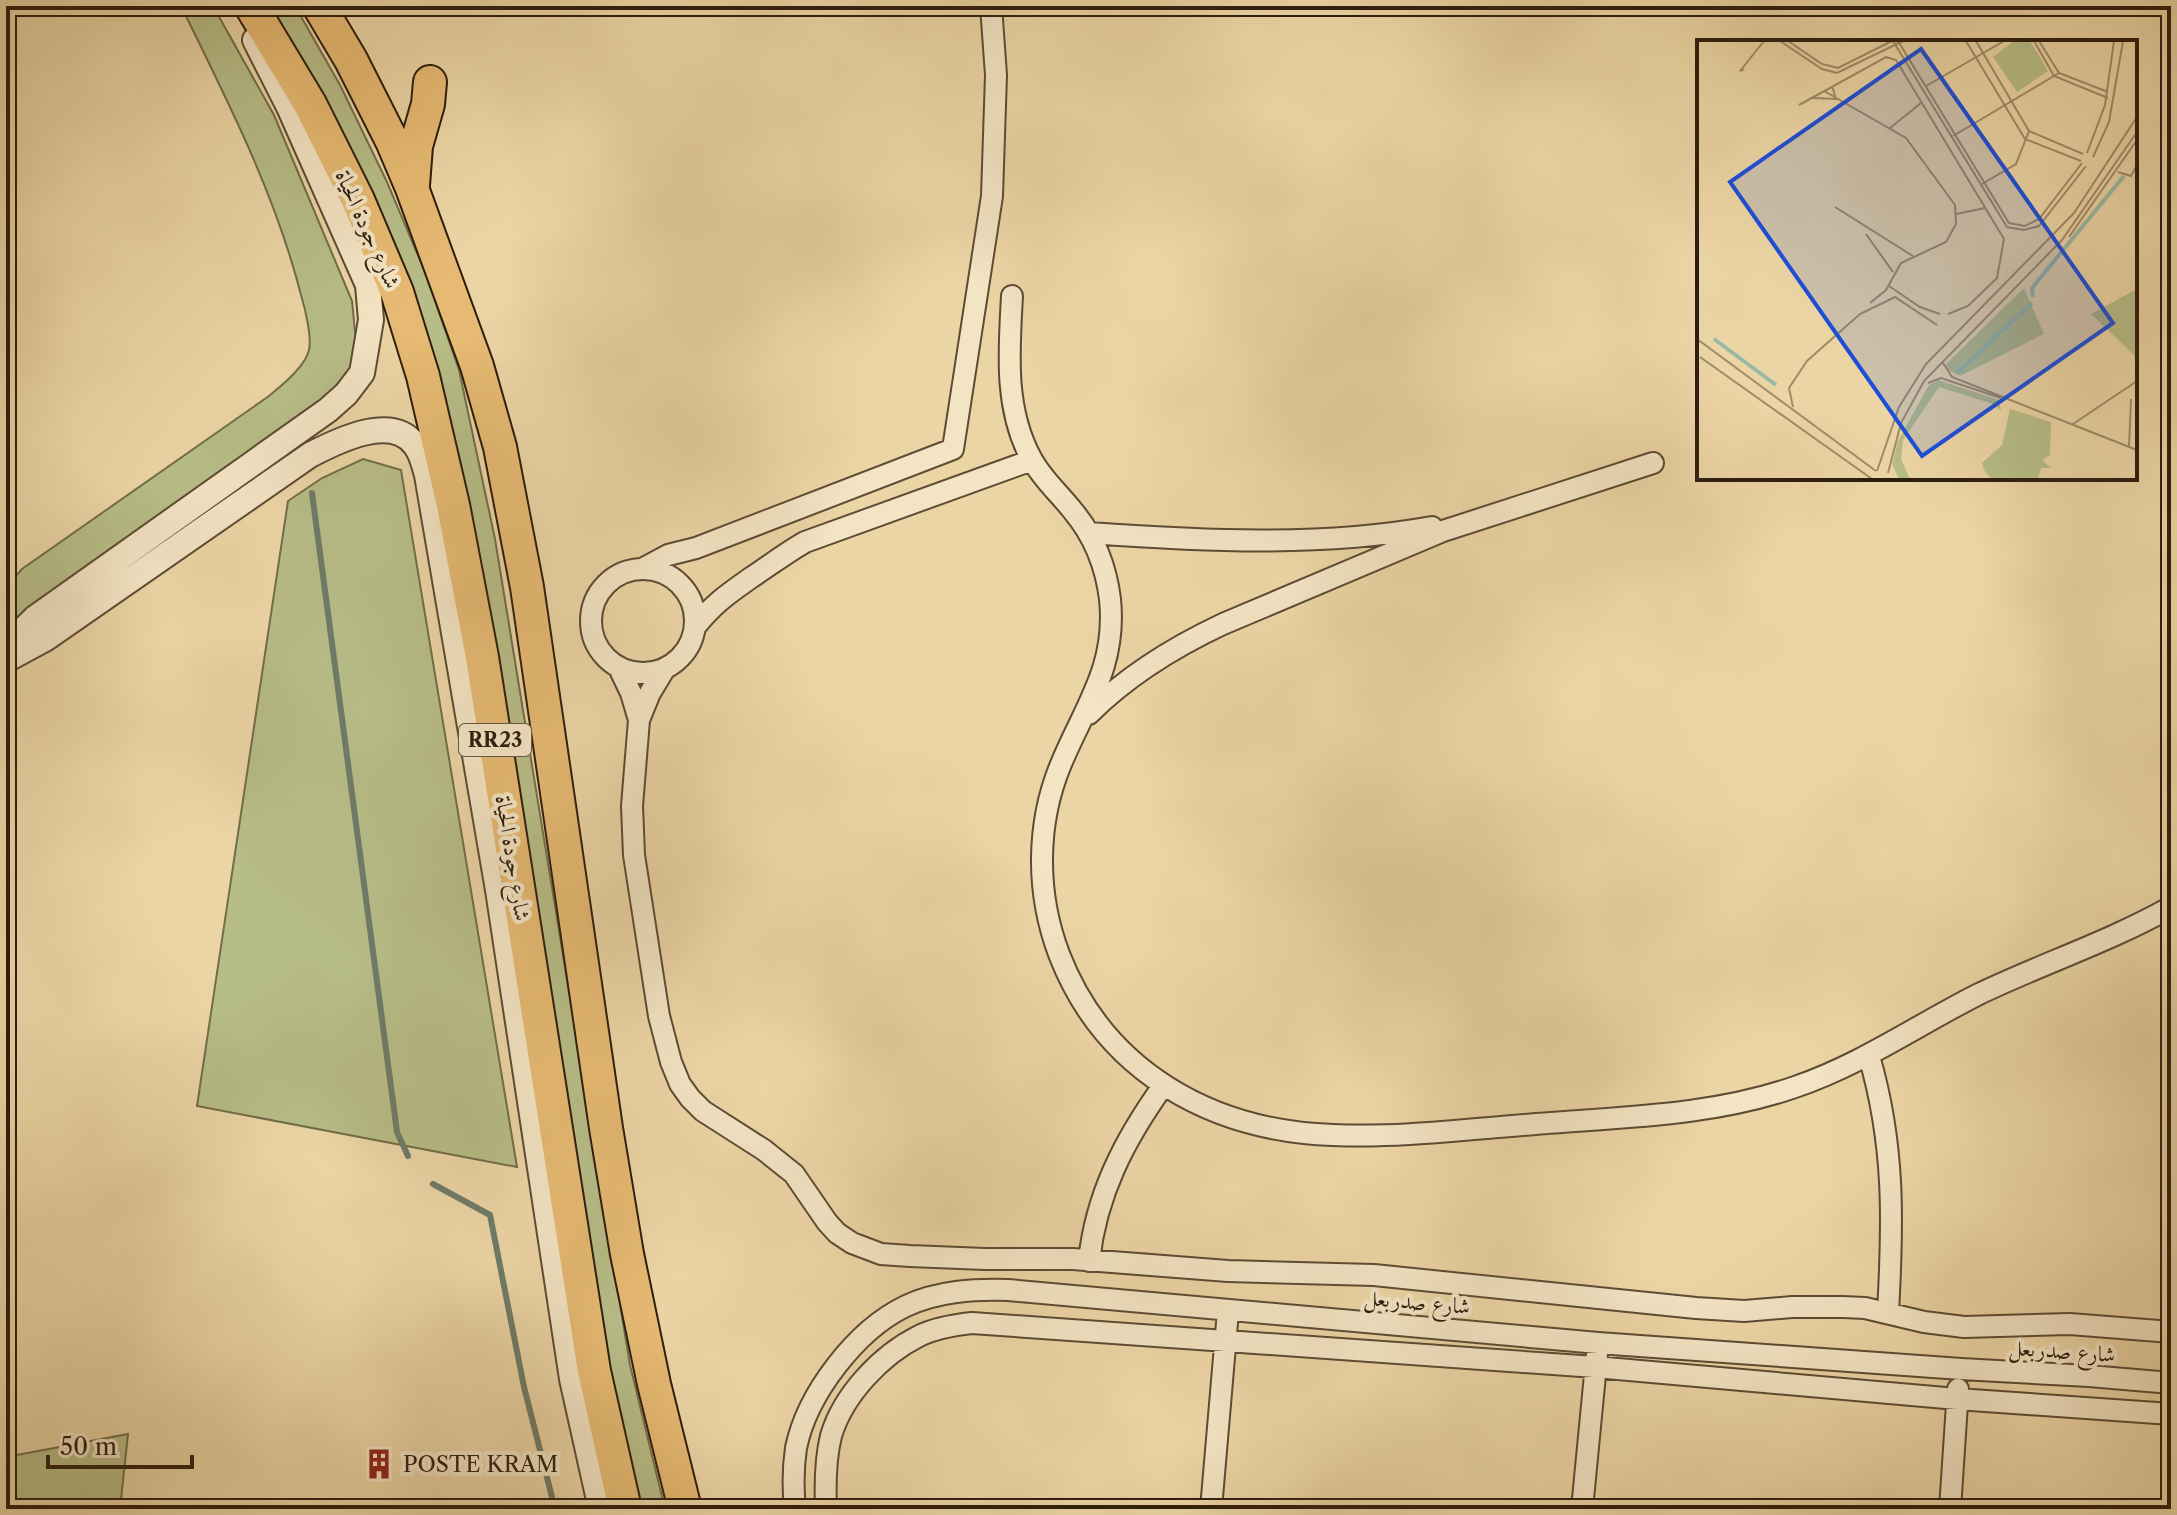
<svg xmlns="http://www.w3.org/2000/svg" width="2177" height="1515" font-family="'Libre Caslon Text',Amiri,serif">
<rect width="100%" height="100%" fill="#ecd5a5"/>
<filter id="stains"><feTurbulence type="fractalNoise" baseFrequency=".0025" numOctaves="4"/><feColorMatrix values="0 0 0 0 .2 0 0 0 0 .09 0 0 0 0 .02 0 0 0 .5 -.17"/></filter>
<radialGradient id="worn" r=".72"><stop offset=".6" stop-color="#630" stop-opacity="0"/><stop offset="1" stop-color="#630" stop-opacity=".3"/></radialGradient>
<path fill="#b7bd87" stroke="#726d4a" stroke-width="2" d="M 181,6 L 213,6 L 274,115 L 352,301 L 356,342 L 350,371 L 337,389 L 52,594 L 17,618 L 6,617 L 6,579 L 15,577 L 22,569 L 269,396 C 282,385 305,367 309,350 C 312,337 305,308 301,295 C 275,193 227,100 181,6 Z
M 259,6 L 295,6 L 340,85 L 387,182 L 425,272 L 459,370 L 495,539 L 630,1365 L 665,1509 L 636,1509 L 603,1373 L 432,382 Z
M 363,459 L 401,470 L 517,1167 L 197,1106 L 288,501 L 322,478 Z
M 128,1434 L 120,1509 L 6,1509 L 6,1457 Z"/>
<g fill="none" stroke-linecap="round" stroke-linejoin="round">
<path stroke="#6e7b68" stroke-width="6" d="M 312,493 L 397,1132 L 408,1156
M 433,1184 L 490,1215 L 524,1387 L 555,1509"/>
<g stroke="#5d4b34" stroke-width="24">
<path id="minor" d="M 1012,296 C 1009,351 1004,408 1031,458 C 1042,479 1059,493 1073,511 C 1094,536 1106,567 1110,599 C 1117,667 1085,706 1061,764 C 1036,824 1036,893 1059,954 C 1104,1071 1211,1131 1333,1135 C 1400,1138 1469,1129 1536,1124 C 1623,1117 1712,1116 1795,1087 C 1860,1065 1916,1026 1977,995 C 2041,964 2109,942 2171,907
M 1089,533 C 1202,541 1320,547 1432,527
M 642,569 L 668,555 L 696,548 L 953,449 L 992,196 L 996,75 L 991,6
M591 621a52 52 0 1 1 104 0a52 52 0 1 1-104 0Z
M 695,627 C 714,603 728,594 752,577 C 770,565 786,553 805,542 L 1032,460
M 619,668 L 631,693 L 639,720
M 665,668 L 650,693 L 639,720 L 632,806 L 634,855 L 659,1016 L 671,1062 L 680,1084 L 690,1098 L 703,1111 L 764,1150 L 794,1174 L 827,1222 L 837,1233 L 852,1243 L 881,1254 L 910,1256 L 985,1259 L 1073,1259 L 1228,1271 L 1374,1275 L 1696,1308 L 1744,1311 L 1792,1307 L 1843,1307 L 1865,1308 L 1924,1322 L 1964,1327 L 2070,1324 L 2171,1332
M 1089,714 C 1128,675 1174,647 1223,624 L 1443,531 L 1653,463
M 1869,1056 C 1895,1145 1893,1222 1888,1313
M 1089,1261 C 1096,1194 1125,1139 1163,1086
M 795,1509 C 793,1489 793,1468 796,1448 C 807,1394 856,1330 906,1306 C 938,1291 974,1289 1008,1290 L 1598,1343 L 1961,1369 L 2089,1376 L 2171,1383
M 826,1509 C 825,1484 825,1460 831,1436 C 843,1395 881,1355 919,1336 C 935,1328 954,1325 972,1323 L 1595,1367 L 1957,1399 L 2171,1414
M 1211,1509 L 1228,1311
M 1582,1509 L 1597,1354
M 1950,1509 L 1958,1389"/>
</g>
<g stroke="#5d4b34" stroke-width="28">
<path id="tertiary" d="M 6,647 L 35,618 L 328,410 L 346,394 L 362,373 L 371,320 L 368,285 L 289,107 L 255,40
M 6,660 L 45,639 L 310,455 C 337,441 392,413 415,445 C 422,454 424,465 427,475 L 498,890 L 572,1379 L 601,1509"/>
</g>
<g stroke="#2d1d0e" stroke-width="36">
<path id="trunk" d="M 251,6 L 310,104 L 358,200 L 397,292 L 423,376 L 453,505 L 482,657 L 594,1371 L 625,1509
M 319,6 L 351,60 L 392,141 L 412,188 L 477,366 L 500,447 L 527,587 L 606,1128 L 627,1254 L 654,1384 L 685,1509
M 413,185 L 416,146 L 428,104 L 430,82"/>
</g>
<use href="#minor" stroke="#f3e4c4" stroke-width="20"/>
<use href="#tertiary" stroke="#f3e4c4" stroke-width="24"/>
<use href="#trunk" stroke="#e6ba72" stroke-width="32"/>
</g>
<defs>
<g id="building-bare" transform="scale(2.4)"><path d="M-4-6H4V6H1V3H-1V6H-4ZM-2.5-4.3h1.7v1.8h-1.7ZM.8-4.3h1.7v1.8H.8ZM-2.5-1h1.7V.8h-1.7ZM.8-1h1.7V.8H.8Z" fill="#8f2418" stroke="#f3e4c4" stroke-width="2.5" paint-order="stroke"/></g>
</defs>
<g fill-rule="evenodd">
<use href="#building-bare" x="379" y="1464"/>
</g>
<g text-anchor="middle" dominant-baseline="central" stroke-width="8" stroke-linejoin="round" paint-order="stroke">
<rect fill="#f3e4c4" stroke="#685945" stroke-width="2" x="459" y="724" width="72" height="32" rx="6"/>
<g font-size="20" font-weight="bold" fill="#2d1d0e">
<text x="495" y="740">RR23</text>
</g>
<g font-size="22" fill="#2d1d0e" stroke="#f3e4c4">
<text transform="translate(368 229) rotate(66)">شارع جودة الحياة</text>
<text transform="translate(513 858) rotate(81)">شارع جودة الحياة</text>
<text transform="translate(1417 1302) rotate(5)">شارع صدربعل</text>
<text transform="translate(2062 1351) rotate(4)">شارع صدربعل</text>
</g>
<g font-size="22" fill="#2d1d0e" stroke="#f3e4c4" text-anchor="start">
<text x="403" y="1464">POSTE KRAM</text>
</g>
</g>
<g transform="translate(1697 40)">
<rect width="440" height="440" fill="#ecd5a5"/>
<path d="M 317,1 L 333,1 L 351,31 L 320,52 L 296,17 ZM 327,248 L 347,294 L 263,336 L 251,330 L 249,324 ZM 440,249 L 440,318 L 394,274 ZM 241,340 L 302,360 L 304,371 L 296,364 L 242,347 L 206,400 L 204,419 L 213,439 L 202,439 L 195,424 L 201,401 L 232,345 ZM 313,369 L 354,382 L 353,415 L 345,420 L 354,428 L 344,428 L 341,439 L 295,439 L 288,432 L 285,423 L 305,405 Z" fill="#b7bd87"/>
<path fill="none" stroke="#99b9a4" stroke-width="4" d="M 336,257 L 335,248 L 427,136M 17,299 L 79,345M 260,333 L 335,263"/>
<path fill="none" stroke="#a08b69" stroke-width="2" d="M 83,1 L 125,29 L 140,33 L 206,1M 91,1 L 125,24 L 141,28 L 195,1M 196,1 L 310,187 L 327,190 L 342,186 L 389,126M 201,1 L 312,183 L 328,186 L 342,179 L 385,123M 269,1 L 328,99 L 384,121M 279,1 L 332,91 L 386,114M 337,1 L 357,36 L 411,58M 342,1 L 362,33 L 411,52M 47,29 L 43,31 L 67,1M 229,46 L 307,1M 127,51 L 209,98 L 258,165 L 259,184 L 249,202 L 204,223 L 189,250 L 173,263M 116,58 L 139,59 L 135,46M 102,65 L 189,17 L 199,20 L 307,199 L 300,238 L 271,266 L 251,274M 193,88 L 224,63M 256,96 L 362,33M 390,113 L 408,65 L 417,1M 396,117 L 412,82 L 426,1M 421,132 L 434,136 L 440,125M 285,144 L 319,124 L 332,91M 138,167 L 216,216M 259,174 L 288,168M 169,194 L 196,232M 372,197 L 440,100M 192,246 L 223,267 L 243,274M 0,299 L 179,431M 3,317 L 175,439M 246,323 L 255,337 L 440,410M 231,343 L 244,338 L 304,358M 96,367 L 92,348 L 110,321 L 163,274 L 198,257 L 240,285M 376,384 L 440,341M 432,407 L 434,359M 180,431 L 202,367 L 229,324 L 377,173 L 440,77M 191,433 L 204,383 L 227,341 L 365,200 L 440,92"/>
<path fill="#1d4ed8" fill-opacity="0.15" stroke="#1d4ed8" stroke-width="4" d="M 224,9 L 416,283 L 225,416 L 33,142 Z"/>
<rect width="440" height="440" fill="none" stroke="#2d1d0e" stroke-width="4"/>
</g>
<rect width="2177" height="1515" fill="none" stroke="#ecd5a5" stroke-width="32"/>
<rect x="8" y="8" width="2161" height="1499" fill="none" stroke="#2d1d0e" stroke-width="4"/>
<rect x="16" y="16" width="2145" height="1483" fill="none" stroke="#2d1d0e" stroke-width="2"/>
<path d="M48 1455v12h144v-12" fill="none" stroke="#2d1d0e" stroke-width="4"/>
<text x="60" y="1455" font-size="24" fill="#2d1d0e" stroke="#f3e4c4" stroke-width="6" paint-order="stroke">50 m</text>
<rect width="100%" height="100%" filter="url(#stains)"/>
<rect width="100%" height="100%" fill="url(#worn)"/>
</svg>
